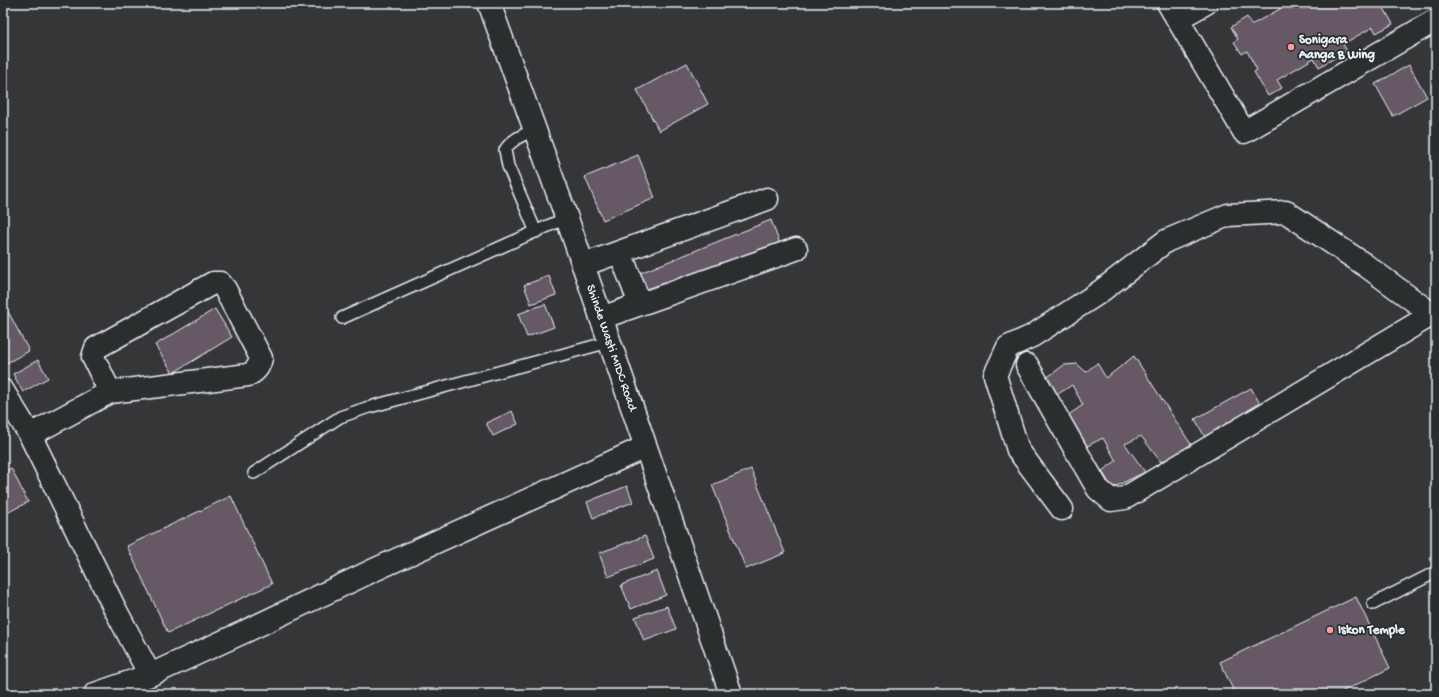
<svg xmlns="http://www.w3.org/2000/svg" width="1439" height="697" font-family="'Gochi Hand',sans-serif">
<rect width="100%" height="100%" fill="#363639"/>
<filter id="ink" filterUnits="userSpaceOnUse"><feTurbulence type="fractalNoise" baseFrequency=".025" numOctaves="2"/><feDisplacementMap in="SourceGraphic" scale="8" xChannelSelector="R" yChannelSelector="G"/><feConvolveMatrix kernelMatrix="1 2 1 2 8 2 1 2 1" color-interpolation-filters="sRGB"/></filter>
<g filter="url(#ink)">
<path fill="#665865" stroke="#e8f1f8" d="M 1277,3 L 1381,3 L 1393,24 L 1376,33 L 1373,27 L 1343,44 L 1347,51 L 1319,67 L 1314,58 L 1277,80 L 1282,88 L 1268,96 L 1254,72 L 1257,70 L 1247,51 L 1242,54 L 1234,42 L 1238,39 L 1231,27 L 1247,17 L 1251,25 L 1280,9 Z
M 687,63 L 708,104 L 659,131 L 637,90 Z
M 1409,65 L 1427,97 L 1393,116 L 1375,84 Z
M 638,155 L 655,198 L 603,220 L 585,177 Z
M 771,220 L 781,247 L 646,301 L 635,275 Z
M 549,276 L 556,295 L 531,304 L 524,285 Z
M 3,302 L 29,351 L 3,365 Z
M 545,304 L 554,327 L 527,337 L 518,314 Z
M 215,309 L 232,337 L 173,373 L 155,345 Z
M 1134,356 L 1192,446 L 1161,462 L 1141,436 L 1125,444 L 1145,472 L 1112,488 L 1102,471 L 1116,461 L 1103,438 L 1083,448 L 1064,418 L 1083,405 L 1072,385 L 1055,396 L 1045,379 L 1064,365 L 1077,364 L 1086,372 L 1097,363 L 1106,378 Z
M 38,360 L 48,378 L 23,392 L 13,374 Z
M 1251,388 L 1262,407 L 1206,439 L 1195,419 Z
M 512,411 L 518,424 L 493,436 L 486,423 Z
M 11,468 L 28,502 L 3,515 L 3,473 Z
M 751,469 L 785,553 L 746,569 L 712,485 Z
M 627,486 L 633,502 L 593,518 L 587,502 Z
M 231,496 L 272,584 L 168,633 L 127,546 Z
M 645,536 L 654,559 L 608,577 L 599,553 Z
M 657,571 L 666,595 L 631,609 L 621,585 Z
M 1356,597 L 1390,668 L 1337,694 L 1235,694 L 1220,662 Z
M 667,606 L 676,629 L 644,641 L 635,617 Z
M 1210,690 L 1213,694 L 1202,694 Z"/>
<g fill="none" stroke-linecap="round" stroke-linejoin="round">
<g stroke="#e8f1f8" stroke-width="14">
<path id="service" d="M 534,130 C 523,135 512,139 505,150 L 508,166 L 536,232
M 342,318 L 566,218
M 254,473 L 340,417 L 366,408 L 609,342
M 1373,604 L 1436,572"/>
</g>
<g stroke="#e8f1f8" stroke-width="25">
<path id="minor" d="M 1168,3 L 1244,132 L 1436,20
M 1177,19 L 1206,3
M 620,252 L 640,304
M 583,265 L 767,199
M 601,318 L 796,249
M 1027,365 L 1098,489 L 1111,500 L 1125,498 L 1436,312
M 3,391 L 30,435 L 114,607 L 150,675
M 30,435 L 110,392 L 248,375 C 256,371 259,367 261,358 L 225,289 L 220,283 L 213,283 L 96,348 L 93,357 L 110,392
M 1062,509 L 1018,450 L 995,375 L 1008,347 L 1032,336 L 1097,294 L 1166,241 L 1228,215 L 1286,212 L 1365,265 L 1432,314
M 95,694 L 150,675 L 246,631 L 374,570 L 645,447"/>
</g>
<g stroke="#e8f1f8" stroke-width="25">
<path id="tertiary" d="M 489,3 L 570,227 L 731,694"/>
</g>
<use href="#service" stroke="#2a2d2e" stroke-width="11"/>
<use href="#minor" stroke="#2a2d2e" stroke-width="22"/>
<use href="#tertiary" stroke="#2a2d2e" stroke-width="22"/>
</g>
</g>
<g fill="#ff9aa2" stroke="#2a2d2e" stroke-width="1.5">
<circle cx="1291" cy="47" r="4"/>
<circle cx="1330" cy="630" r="4"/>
</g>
<g text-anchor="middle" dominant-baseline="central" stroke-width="3.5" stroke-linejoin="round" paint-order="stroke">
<g font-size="13" font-weight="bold" fill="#e8f1f8" stroke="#2a2d2e" text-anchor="start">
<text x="1299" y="40">Sonigara<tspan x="1299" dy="15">Aanga B Wing</tspan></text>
<text x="1338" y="630">Iskon Temple</text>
</g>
<g font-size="13" fill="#e8f1f8" stroke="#2a2d2e">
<text transform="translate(611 348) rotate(71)">Shinde Wasti MIDC Road</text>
</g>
</g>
<rect width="1439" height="697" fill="none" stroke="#2a2d2e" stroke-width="16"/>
<rect x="8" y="8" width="1423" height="681" fill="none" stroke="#e8f1f8" stroke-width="1.5" filter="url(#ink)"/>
</svg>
